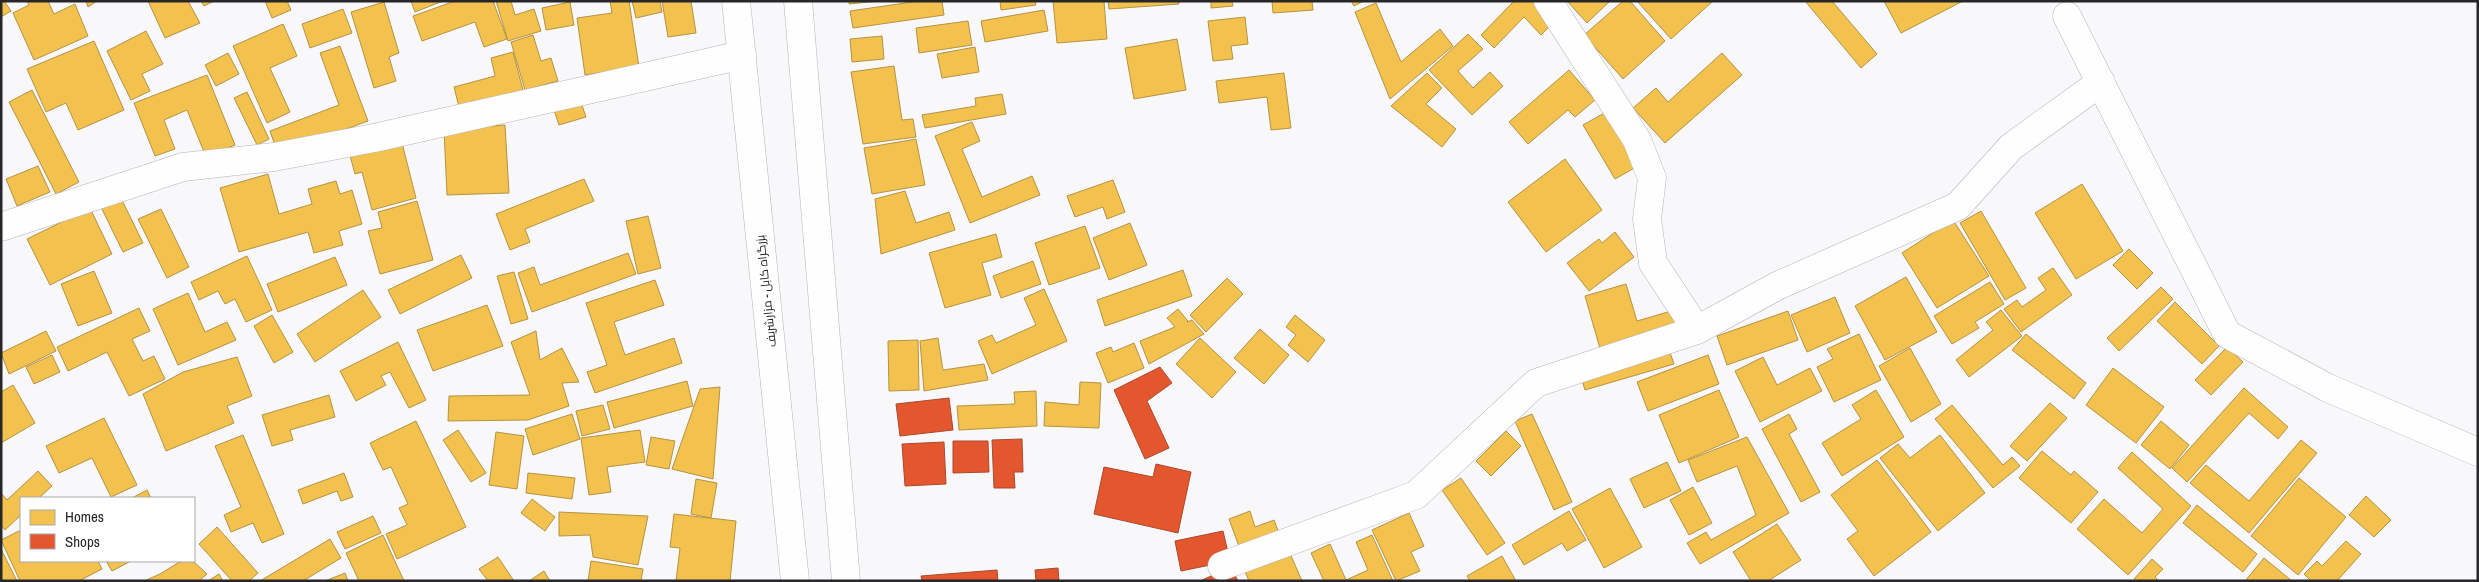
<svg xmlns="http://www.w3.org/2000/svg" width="2479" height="582" font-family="'Archivo Narrow',Cairo,sans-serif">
<rect width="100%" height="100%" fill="#f8f7fa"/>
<path fill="#f2c14e" stroke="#b59343" d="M 1,1 L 4,1 L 11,11 L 1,17 Z
M 27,1 L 48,1 L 54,14 L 75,4 L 88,36 L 34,60 L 13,13 L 29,5 Z
M 86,1 L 97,1 L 88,7 Z
M 148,1 L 188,1 L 200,23 L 165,38 Z
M 201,1 L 214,1 L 204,6 Z
M 265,1 L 287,1 L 291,10 L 272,18 Z
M 411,1 L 443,1 L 415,12 Z
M 455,1 L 493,1 L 507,39 L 484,47 L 475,22 L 422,41 L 413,16 Z
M 496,1 L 511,1 L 515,15 L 534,9 L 541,31 L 508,41 Z
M 610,1 L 629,1 L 639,67 L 585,75 L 577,18 L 612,13 Z
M 632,1 L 660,1 L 662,12 L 636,18 Z
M 662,1 L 691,1 L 696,33 L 668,37 Z
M 849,1 L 878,1 L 849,4 Z
M 919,1 L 942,1 L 944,15 L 853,28 L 850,11 Z
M 1000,1 L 1035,1 L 1036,5 L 1001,10 Z
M 1053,1 L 1104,1 L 1107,39 L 1057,43 Z
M 1108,1 L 1179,1 L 1179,4 L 1109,9 Z
M 1211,1 L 1232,1 L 1233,6 L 1211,8 Z
M 1272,1 L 1312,1 L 1313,10 L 1273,13 Z
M 1351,1 L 1364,1 L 1354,6 Z
M 1514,1 L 1537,1 L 1556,20 L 1541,35 L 1524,17 L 1494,48 L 1481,35 Z
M 1567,1 L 1610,1 L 1587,23 Z
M 1623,1 L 1630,1 L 1665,41 L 1623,79 L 1584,35 Z
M 1637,1 L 1713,1 L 1671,39 Z
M 1805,1 L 1832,1 L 1877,54 L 1861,68 Z
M 1884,1 L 1963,1 L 1901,33 Z
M 384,2 L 399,53 L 389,57 L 396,81 L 374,88 L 351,12 Z
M 570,2 L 574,25 L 546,30 L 542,8 Z
M 1376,3 L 1401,62 L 1440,29 L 1453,46 L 1390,99 L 1355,12 Z
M 343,9 L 352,33 L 310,48 L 302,24 Z
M 1044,10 L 1048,31 L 985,42 L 981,21 Z
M 1245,17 L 1248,44 L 1231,46 L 1233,59 L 1213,61 L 1208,21 Z
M 968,21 L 972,45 L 919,53 L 916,28 Z
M 283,24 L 297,56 L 270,68 L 290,112 L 267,123 L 233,46 Z
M 146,31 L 163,64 L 142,74 L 150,91 L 131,100 L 107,51 Z
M 1468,34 L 1483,49 L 1458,71 L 1473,88 L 1490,72 L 1503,86 L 1472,115 L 1429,70 Z
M 533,35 L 541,61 L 551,58 L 558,81 L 525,90 L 511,42 Z
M 882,36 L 884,59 L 852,62 L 850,39 Z
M 1177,39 L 1186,90 L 1134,99 L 1125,48 Z
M 94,41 L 124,110 L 78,130 L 66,103 L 46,112 L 27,69 Z
M 340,46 L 368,121 L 278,154 L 270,131 L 339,105 L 320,53 Z
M 975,47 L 979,72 L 942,78 L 937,54 Z
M 513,52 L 524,94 L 460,111 L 454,87 L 495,76 L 491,58 Z
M 228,53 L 239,74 L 216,86 L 205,65 Z
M 1722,53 L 1742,75 L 1665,143 L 1633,108 L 1656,88 L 1668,102 Z
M 894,66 L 902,120 L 913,119 L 916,137 L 863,144 L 851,72 Z
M 1569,70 L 1595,100 L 1575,117 L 1568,110 L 1528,144 L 1509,122 Z
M 1284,73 L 1291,128 L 1271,130 L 1267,97 L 1219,103 L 1216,81 Z
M 1427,73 L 1442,88 L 1426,104 L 1456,129 L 1442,147 L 1391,106 Z
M 207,75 L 235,145 L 206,157 L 187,110 L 164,120 L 175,149 L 155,156 L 134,103 Z
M 32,90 L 79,182 L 56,194 L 9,102 Z
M 247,92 L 269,139 L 257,145 L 234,98 Z
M 1002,94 L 1006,114 L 925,128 L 922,115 L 976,106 L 975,98 Z
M 581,102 L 586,117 L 559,125 L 554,110 Z
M 1606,112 L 1638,166 L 1615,179 L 1583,125 Z
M 972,122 L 980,141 L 962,149 L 982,197 L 1032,176 L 1040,195 L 970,223 L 935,136 Z
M 505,125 L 509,193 L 447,195 L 444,129 Z
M 401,139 L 416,198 L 372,210 L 362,172 L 355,174 L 349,152 Z
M 916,139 L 925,185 L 872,194 L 864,148 Z
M 1565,159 L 1602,210 L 1546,252 L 1508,202 Z
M 38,166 L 50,192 L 17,206 L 6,179 Z
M 268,174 L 279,214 L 312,204 L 308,189 L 336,181 L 340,194 L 352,190 L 362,224 L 339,231 L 343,245 L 314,253 L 308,232 L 239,252 L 220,188 Z
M 584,179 L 594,201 L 525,229 L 530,242 L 510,250 L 496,214 Z
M 1113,180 L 1125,212 L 1107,219 L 1103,207 L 1075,217 L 1067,196 Z
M 2082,184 L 2123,251 L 2076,279 L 2035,213 Z
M 905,191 L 916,223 L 949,212 L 955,230 L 881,254 L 875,199 Z
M 119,194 L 143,243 L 123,252 L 99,203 Z
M 417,201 L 433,260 L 380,274 L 368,231 L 382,228 L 378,212 Z
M 90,208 L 112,254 L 50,285 L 27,239 Z
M 161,209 L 189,267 L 167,278 L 138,219 Z
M 1981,211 L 2026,288 L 2005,300 L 1960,223 Z
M 648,216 L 661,268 L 638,274 L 626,221 Z
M 1953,220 L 1989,276 L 1937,308 L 1902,253 Z
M 1130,223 L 1147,265 L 1109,280 L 1093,238 Z
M 1085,226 L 1100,268 L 1049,285 L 1035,243 Z
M 1615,232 L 1634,257 L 1589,291 L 1567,263 L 1599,239 L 1602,243 Z
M 996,234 L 1002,257 L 982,263 L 991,295 L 945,308 L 929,253 Z
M 2129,249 L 2153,273 L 2137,289 L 2113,265 Z
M 628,253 L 636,274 L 532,312 L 518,273 L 534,267 L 540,285 Z
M 461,255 L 472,278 L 400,314 L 388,290 Z
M 247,256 L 272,310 L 246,322 L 235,299 L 225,304 L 218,291 L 199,300 L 191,282 Z
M 335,257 L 347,285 L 278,312 L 267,284 Z
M 1033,261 L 1041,284 L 1001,298 L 993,276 Z
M 2053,268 L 2072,295 L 2021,332 L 2004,309 L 2017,300 L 2022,307 L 2046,290 L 2038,278 Z
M 1183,270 L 1192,296 L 1105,326 L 1097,300 Z
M 94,271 L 112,313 L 78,326 L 61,284 Z
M 514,272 L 528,319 L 511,324 L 497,276 Z
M 1906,277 L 1937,332 L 1885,360 L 1855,306 Z
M 1227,278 L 1243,294 L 1206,332 L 1190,315 Z
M 655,280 L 664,305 L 614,322 L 625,355 L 674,338 L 682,363 L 595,393 L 587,372 L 607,365 L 586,303 Z
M 1990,282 L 2004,304 L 1975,322 L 1979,328 L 1952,344 L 1934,316 Z
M 1626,284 L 1637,321 L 1678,309 L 1684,328 L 1601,352 L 1585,296 Z
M 2161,287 L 2173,299 L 2119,351 L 2107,338 Z
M 1044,289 L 1067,341 L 992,374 L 978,341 L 992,335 L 996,343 L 1036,325 L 1024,298 Z
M 363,290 L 381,317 L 315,362 L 297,334 Z
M 188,293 L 205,332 L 227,322 L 236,340 L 178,365 L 153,309 Z
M 1835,297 L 1850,333 L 1807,352 L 1791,315 Z
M 2175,302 L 2219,346 L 2202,364 L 2157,321 Z
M 487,305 L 503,346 L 433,371 L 417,330 Z
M 139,308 L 150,331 L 132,339 L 143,361 L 154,356 L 165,379 L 129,396 L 107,352 L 68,371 L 57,347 Z
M 1178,309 L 1188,321 L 1187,322 L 1192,320 L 1204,334 L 1149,364 L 1140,341 L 1175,327 L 1167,318 Z
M 2001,310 L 2022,336 L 1969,377 L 1956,360 L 1993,330 L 1986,322 Z
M 1788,311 L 1798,340 L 1727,365 L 1717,336 Z
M 272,315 L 293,352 L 274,363 L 254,326 Z
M 1295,315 L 1325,340 L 1308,362 L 1288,345 L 1296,335 L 1286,327 Z
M 1260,329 L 1289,355 L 1264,384 L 1234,358 Z
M 46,331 L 56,351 L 9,374 L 1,353 Z
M 536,331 L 540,360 L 562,348 L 579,382 L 562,383 L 569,406 L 528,420 L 448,421 L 449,396 L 530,395 L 511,342 Z
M 1859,334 L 1881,380 L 1834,402 L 1817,367 L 1833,359 L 1827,349 Z
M 2026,334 L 2086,383 L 2074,399 L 2012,350 Z
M 938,338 L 943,370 L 984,364 L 988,380 L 924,391 L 920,341 Z
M 1200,338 L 1236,372 L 1212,398 L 1176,364 Z
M 918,340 L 919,390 L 889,391 L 888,341 Z
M 398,342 L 426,400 L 409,408 L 390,372 L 381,376 L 386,385 L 356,401 L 340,371 Z
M 1134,343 L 1144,368 L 1108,383 L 1096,353 L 1111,347 L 1113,352 Z
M 1667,344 L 1674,364 L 1585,390 L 1579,370 Z
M 2227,347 L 2243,362 L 2211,395 L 2195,380 Z
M 1910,348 L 1941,404 L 1911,422 L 1879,366 Z
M 52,355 L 60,372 L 34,384 L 26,367 Z
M 1708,355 L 1719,384 L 1648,411 L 1637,382 Z
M 237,357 L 252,396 L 227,406 L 234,423 L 166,451 L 143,394 L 183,372 Z
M 1763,357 L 1777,385 L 1810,368 L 1822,391 L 1760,422 L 1735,371 Z
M 2113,368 L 2164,407 L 2136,443 L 2086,405 Z
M 687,381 L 693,406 L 614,428 L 607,402 Z
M 1080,382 L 1101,383 L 1099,428 L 1044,426 L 1045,402 L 1079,405 Z
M 13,385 L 35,423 L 1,443 L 1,392 Z
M 720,387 L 713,479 L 672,469 L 700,389 Z
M 2244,388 L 2288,427 L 2278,439 L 2249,413 L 2187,482 L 2172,468 Z
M 1719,390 L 1739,437 L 1679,463 L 1659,415 Z
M 1876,390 L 1904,437 L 1842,476 L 1822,443 L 1861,419 L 1852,405 Z
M 1036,391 L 1037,426 L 959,430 L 957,406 L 1015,404 L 1014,392 Z
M 329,395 L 335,417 L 290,430 L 293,440 L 272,446 L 262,415 Z
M 2050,403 L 2067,418 L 2027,461 L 2010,446 Z
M 603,405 L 610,429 L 582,436 L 576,411 Z
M 1952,405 L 2003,465 L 2012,457 L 2020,466 L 1993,488 L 1935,419 Z
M 572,414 L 580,439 L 533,455 L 525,429 Z
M 1532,414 L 1572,502 L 1554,510 L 1515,421 Z
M 1789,414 L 1797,429 L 1789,434 L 1820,492 L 1801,502 L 1762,429 Z
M 104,418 L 137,485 L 111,497 L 92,458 L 59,473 L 46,446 Z
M 416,421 L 466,527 L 397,559 L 386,534 L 407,525 L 399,508 L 408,504 L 391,467 L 383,470 L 370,443 Z
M 2161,421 L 2189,445 L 2170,469 L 2141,445 Z
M 458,430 L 486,473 L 471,482 L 443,440 Z
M 640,430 L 645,462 L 607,467 L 611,492 L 589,495 L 581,438 Z
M 1506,431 L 1521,446 L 1491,476 L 1476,461 Z
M 496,432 L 524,436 L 517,489 L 489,485 Z
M 243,435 L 284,534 L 262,543 L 253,523 L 231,532 L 224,515 L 241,507 L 215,446 Z
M 1940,435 L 1985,493 L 1938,531 L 1880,458 L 1898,444 L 1910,458 Z
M 651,437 L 675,441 L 669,469 L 646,465 Z
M 1747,437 L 1789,513 L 1700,564 L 1687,543 L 1706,532 L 1711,540 L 1756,515 L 1737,466 L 1697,482 L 1688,460 Z
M 2301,440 L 2317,453 L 2249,533 L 2190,483 L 2206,465 L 2249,501 Z
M 2042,451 L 2071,475 L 2074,471 L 2098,492 L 2071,523 L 2019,478 Z
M 2132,452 L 2191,506 L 2128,575 L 2077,529 L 2104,499 L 2142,533 L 2163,509 L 2118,468 Z
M 1877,460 L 1931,532 L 1874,576 L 1847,539 L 1858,531 L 1831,495 Z
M 1667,462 L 1681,491 L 1644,508 L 1630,479 Z
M 38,471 L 52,486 L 39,498 L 21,498 L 21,515 L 5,530 L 1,525 L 1,493 L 7,500 Z
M 344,473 L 353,497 L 341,501 L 337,491 L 303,504 L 298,490 Z
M 528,473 L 575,478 L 572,499 L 526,493 Z
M 1461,478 L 1505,543 L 1487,555 L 1442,490 Z
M 2299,478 L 2346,517 L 2298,575 L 2251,536 Z
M 696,479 L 717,483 L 711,518 L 691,514 Z
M 1693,487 L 1712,523 L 1689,535 L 1670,500 Z
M 1610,488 L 1642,547 L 1604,568 L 1572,509 Z
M 147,490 L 151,498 L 132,498 Z
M 2366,496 L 2391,520 L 2374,537 L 2349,515 Z
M 532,499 L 555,517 L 545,531 L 521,513 Z
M 2197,505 L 2257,554 L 2243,572 L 2183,523 Z
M 1250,511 L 1255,527 L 1274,520 L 1281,538 L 1241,552 L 1229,519 Z
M 1569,511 L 1586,540 L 1567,551 L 1562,543 L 1524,565 L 1512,545 Z
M 559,512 L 648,516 L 638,565 L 593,557 L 590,535 L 559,536 Z
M 1409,513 L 1424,546 L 1411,552 L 1420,571 L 1396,581 L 1372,530 Z
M 674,514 L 736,521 L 730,581 L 676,581 L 680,548 L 670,547 Z
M 373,516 L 381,533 L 345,549 L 337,532 Z
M 1777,524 L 1801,560 L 1768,581 L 1751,581 L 1733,552 Z
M 217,527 L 258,573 L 249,581 L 232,581 L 199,544 Z
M 21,530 L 21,561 L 98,561 L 102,569 L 79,581 L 20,581 L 1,540 Z
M 383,535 L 404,581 L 359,581 L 346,553 Z
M 1372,535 L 1393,581 L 1324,581 L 1311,553 L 1330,544 L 1346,580 L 1368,570 L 1356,542 Z
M 330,539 L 341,558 L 303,581 L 260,581 Z
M 2346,541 L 2361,554 L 2337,581 L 2311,581 L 2304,574 L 2317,561 L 2322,566 Z
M 1,549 L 17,581 L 1,581 Z
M 1289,551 L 1302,581 L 1249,581 L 1244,569 Z
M 1502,556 L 1516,581 L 1470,581 L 1467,576 Z
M 498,557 L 514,581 L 488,581 L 479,569 Z
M 2264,558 L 2292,581 L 2245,581 Z
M 2152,559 L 2163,569 L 2155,577 L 2159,581 L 2136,581 L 2134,579 Z
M 106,561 L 131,561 L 112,571 Z
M 181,561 L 193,561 L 207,574 L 199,581 L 144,581 L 160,574 Z
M 591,561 L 643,569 L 641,581 L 588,581 Z
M 544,571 L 550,581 L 529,581 Z
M 345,573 L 348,581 L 325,581 Z
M 219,574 L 223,581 L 208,581 Z"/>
<path fill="#e4572e" stroke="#ab492c" d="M 1160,367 L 1172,383 L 1147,401 L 1169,448 L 1145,459 L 1114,390 Z
M 949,398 L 953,430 L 900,436 L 896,404 Z
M 1022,439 L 1023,472 L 1014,472 L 1015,488 L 994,488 L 992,440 Z
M 953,441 L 988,441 L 989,472 L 953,473 Z
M 944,442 L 946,484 L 905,486 L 902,444 Z
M 1156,464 L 1191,472 L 1178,533 L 1094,514 L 1104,467 L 1153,477 Z
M 1223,531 L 1230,561 L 1181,571 L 1175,541 Z
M 1231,567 L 1238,581 L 1200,581 Z
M 1058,568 L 1059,581 L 1036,581 L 1035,570 Z
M 997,570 L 998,581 L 922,581 L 921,576 Z"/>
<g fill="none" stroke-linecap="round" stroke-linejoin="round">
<g stroke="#b4b4b6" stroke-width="29">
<path id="minor" d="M 1548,1 L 1637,140 L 1652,178 L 1647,219 L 1653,263 L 1697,330
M 2067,16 L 2227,334 L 2328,388 L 2478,452
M 1,227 L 183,167 L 274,157 L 374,138 L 742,55
M 1222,566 L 1416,495 L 1536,383 L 1697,330 L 1777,286 L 1958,206 L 2011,147 L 2101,82"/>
</g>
<g stroke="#b4b4b6" stroke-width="29">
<path id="highway" d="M 736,1 L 795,581
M 798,1 L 846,581"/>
</g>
<use href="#minor" stroke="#fefefe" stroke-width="28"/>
<use href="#highway" stroke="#fefefe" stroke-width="28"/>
</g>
<g text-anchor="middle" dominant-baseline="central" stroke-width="5" stroke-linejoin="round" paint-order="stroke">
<g font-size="12" fill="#272729" stroke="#fff">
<text transform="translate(766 291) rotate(-96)">بزرگراه کابل - مزارشریف</text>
</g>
</g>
<rect width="2479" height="582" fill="none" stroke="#272729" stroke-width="5"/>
<rect x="20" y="497" width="175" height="65" fill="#ffffff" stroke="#a9a9a9"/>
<rect x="30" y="510" width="25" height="15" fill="#f2c14e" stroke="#a9a9a9"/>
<text x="65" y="522" font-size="15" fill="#272729">Homes</text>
<rect x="30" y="534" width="25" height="15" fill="#e4572e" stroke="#a9a9a9"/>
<text x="65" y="547" font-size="15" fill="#272729">Shops</text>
</svg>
